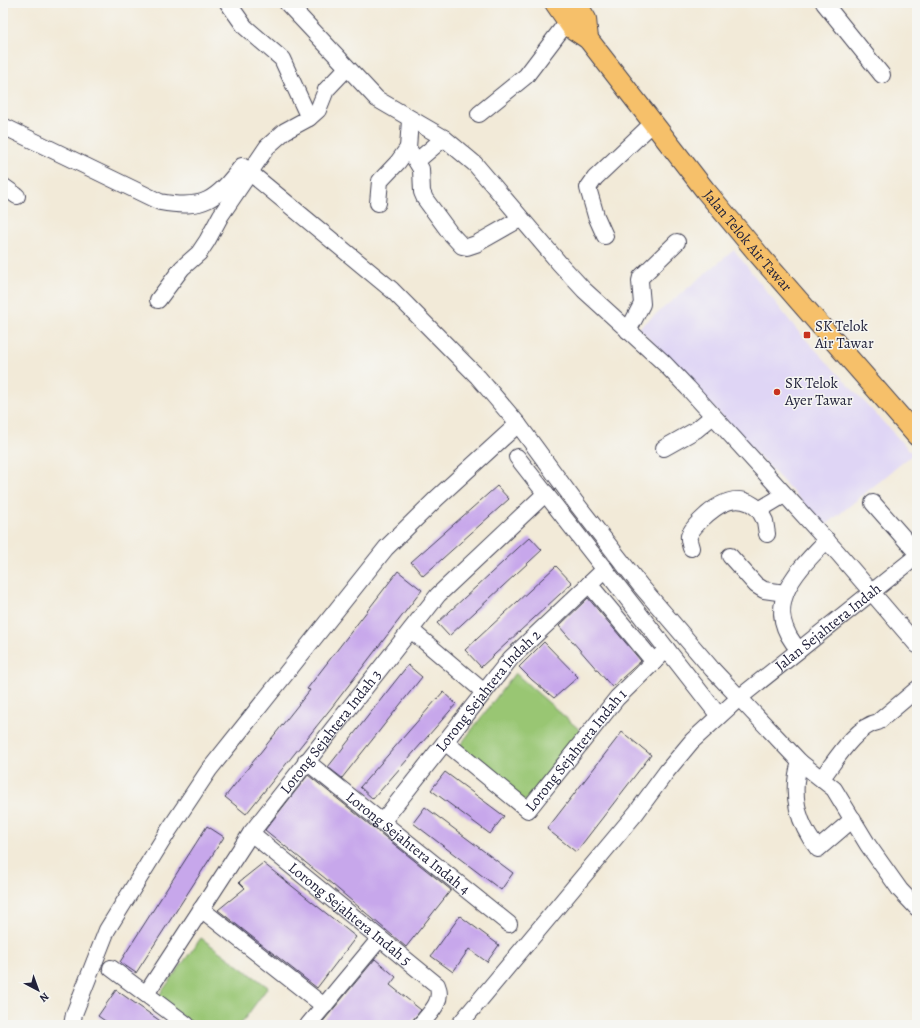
<svg xmlns="http://www.w3.org/2000/svg" width="920" height="1028" font-family="Alegreya,serif">
<rect width="100%" height="100%" fill="#f6f6f2"/>
<filter id="ink" filterUnits="userSpaceOnUse"><feTurbulence type="fractalNoise" baseFrequency=".025" numOctaves="2"/><feDisplacementMap in="SourceGraphic" scale="8" xChannelSelector="R" yChannelSelector="G"/><feConvolveMatrix kernelMatrix="1 2 1 2 8 2 1 2 1" color-interpolation-filters="sRGB"/></filter>
<filter id="wash" filterUnits="userSpaceOnUse"><feTurbulence type="fractalNoise" baseFrequency=".012" numOctaves="4" result="noise"/><feDisplacementMap in="SourceGraphic" scale="16" xChannelSelector="R" yChannelSelector="G"/><feGaussianBlur stdDeviation="0.9" result="paint"/><feColorMatrix in="noise" values="0 0 0 0 0 0 0 0 0 0 0 0 0 0 0 0 0 1.4 0 .05"/><feComposite in="paint" operator="in"/></filter>
<g filter="url(#wash)">
<rect width="100%" height="100%" fill="#f2ead8"/>
<path fill="#dfd5f5" d="M 734,250 L 797,330 L 913,454 L 825,526 L 639,328 Z"/>
<path fill="#99c673" stroke="#5e7457" d="M 515,673 L 581,731 L 525,802 L 455,752 Z
M 201,938 L 268,987 L 240,1025 L 194,1025 L 157,998 Z"/>
<g id="blocks">
<path fill="#c7a7eb" d="M 497,486 L 509,499 L 423,576 L 411,562 Z
M 530,537 L 542,550 L 449,636 L 437,623 Z
M 556,566 L 572,583 L 481,667 L 465,650 Z
M 398,571 L 422,590 L 332,707 L 246,814 L 225,797 L 310,690 L 307,689 Z
M 588,598 L 641,661 L 612,687 L 559,626 Z
M 544,642 L 578,677 L 554,698 L 532,680 L 519,667 Z
M 408,665 L 422,677 L 342,778 L 328,767 Z
M 443,692 L 456,704 L 373,799 L 360,787 Z
M 622,732 L 651,755 L 576,852 L 547,829 Z
M 445,772 L 504,816 L 490,834 L 431,790 Z
M 308,775 L 451,890 L 406,947 L 326,879 L 265,830 Z
M 425,807 L 513,873 L 501,890 L 413,823 Z
M 207,826 L 224,837 L 136,973 L 120,962 Z
M 263,863 L 356,937 L 317,988 L 218,910 L 245,888 L 239,882 Z
M 460,916 L 499,945 L 487,962 L 469,949 L 453,972 L 431,956 Z
M 375,959 L 396,977 L 390,985 L 421,1010 L 409,1025 L 320,1025 Z
M 116,990 L 166,1025 L 111,1025 L 98,1016 Z"/>
</g>
</g>
<g filter="url(#ink)">
<use href="#blocks" fill-opacity="0" stroke="#414053" stroke-width="1"/>
<g fill="none" stroke-linecap="round" stroke-linejoin="round">
<g stroke="#414053" stroke-width="18">
<g id="minor">
<path d="M 228,3 L 245,27 L 282,59 L 309,118"/>
<path d="M 287,3 L 377,99 L 444,138 L 475,164 L 560,264 L 584,290 L 664,363 L 688,388 L 838,553 L 917,645"/>
<path d="M 824,3 L 882,75"/>
<path d="M 479,114 L 526,76 L 567,22"/>
<path d="M 410,120 L 408,148 L 421,169 L 422,192 L 425,199 L 450,233 L 462,246 L 467,247 L 476,244 L 520,219"/>
<path d="M 3,126 L 160,202 C 204,210 216,200 242,166 L 392,290 L 478,377 L 518,424 L 576,503 L 640,585 L 712,669 L 800,762 L 834,789 L 868,845 L 900,890 L 917,908"/>
<path d="M 417,161 L 444,138"/>
<path d="M 3,186 L 17,196"/>
<path d="M 378,203 L 380,181 L 398,162 L 408,148"/>
<path d="M 605,236 L 596,216 L 588,188 L 595,178 L 653,123"/>
<path d="M 158,300 L 182,268 L 199,253 L 207,241 L 221,215 L 267,147 L 285,131 L 309,118 L 318,110 L 326,90 L 347,68"/>
<path d="M 628,331 L 642,304 L 640,281 L 641,277 L 677,242"/>
<path d="M 664,448 L 696,430 L 713,416"/>
<path d="M 517,457 L 719,716"/>
<path d="M 873,503 L 917,553"/>
<path d="M 759,510 L 765,521 L 767,534"/>
<path d="M 691,548 C 690,544 688,539 689,536 C 691,530 696,525 700,521 C 717,504 739,490 759,510 L 784,495"/>
<path d="M 730,556 L 756,585 L 764,590 L 785,593"/>
<path d="M 589,584 L 654,662"/>
<path d="M 411,630 L 484,692"/>
<path d="M 799,650 C 760,606 796,572 827,540"/>
<path id="s1" d="M 445,742 L 528,810 L 617,698 L 667,649"/>
<path id="s2" d="M 306,761 L 509,924"/>
<path d="M 800,762 C 790,794 798,824 818,849 L 853,819"/>
<path d="M 822,778 C 835,761 856,726 878,722 L 917,689"/>
<path id="s3" d="M 382,822 L 511,658 L 605,569"/>
<path id="s4" d="M 251,833 L 437,985 C 444,1001 430,1013 420,1025"/>
<path d="M 201,909 L 324,1006"/>
<path d="M 111,968 L 187,1025"/>
<path id="s5" d="M 146,994 L 251,833 L 438,595 L 546,493"/>
<path d="M 72,1025 L 74,1014 L 107,930 L 169,830 L 209,770 L 386,548 L 437,498 L 518,424"/>
<path d="M 308,1025 L 376,943"/>
<path id="s6" d="M 459,1025 L 636,813 L 667,771 L 692,741 L 739,698 L 917,556"/>
</g>
</g>
<g stroke="#414053" stroke-width="22">
<g id="major">
<path id="s7" d="M 555,3 L 573,29 L 588,39 L 705,190 L 759,255 L 917,436"/>
<path d="M 576,3 L 586,19 L 588,39"/>
</g>
</g>
<use href="#minor" stroke="#fff" stroke-width="16"/>
<use href="#major" stroke="#f6c06b" stroke-width="20"/>
</g>
</g>
<g fill="#c8321e" stroke="#f6f6f2" stroke-width="1.5">
<rect x="803" y="331" width="8" height="8" rx="2"/>
<circle cx="777" cy="392" r="4"/>
</g>
<g text-anchor="middle" dominant-baseline="central" stroke-width="3" stroke-linejoin="round" paint-order="stroke">
<g font-size="15" fill="#22223b" stroke="#f6f6f2">
<text stroke="none"><textPath href="#s7" startOffset="307">Jalan Telok Air Tawar</textPath></text>
<text stroke="none"><textPath href="#s6" startOffset="545">Jalan Sejahtera Indah</textPath></text>
<text stroke="none"><textPath href="#s3" startOffset="169">Lorong Sejahtera Indah 2</textPath></text>
<text stroke="none"><textPath href="#s5" startOffset="321">Lorong Sejahtera Indah 3</textPath></text>
<text stroke="none"><textPath href="#s1" startOffset="184">Lorong Sejahtera Indah 1</textPath></text>
<text stroke="none"><textPath href="#s2" startOffset="131">Lorong Sejahtera Indah 4</textPath></text>
<text stroke="none"><textPath href="#s4" startOffset="128">Lorong Sejahtera Indah 5</textPath></text>
</g>
<g font-size="15" fill="#22223b" stroke="#f6f6f2" text-anchor="start">
<text x="815" y="326">SK Telok<tspan x="815" dy="17">Air Tawar</tspan></text>
<text x="785" y="383">SK Telok<tspan x="785" dy="17">Ayer Tawar</tspan></text>
</g>
</g>
<rect width="920" height="1028" fill="none" stroke="#f6f6f2" stroke-width="16"/>
<g transform="translate(38 990) rotate(139)" stroke="#f6f6f2" stroke-width="3" paint-order="stroke">
<path d="M0-3L7 15L0 10L-7 15Z" fill="#22223b"/>
<text y="-6" font-size="11" font-weight="bold" text-anchor="middle" fill="#22223b">N</text>
</g>
</svg>
